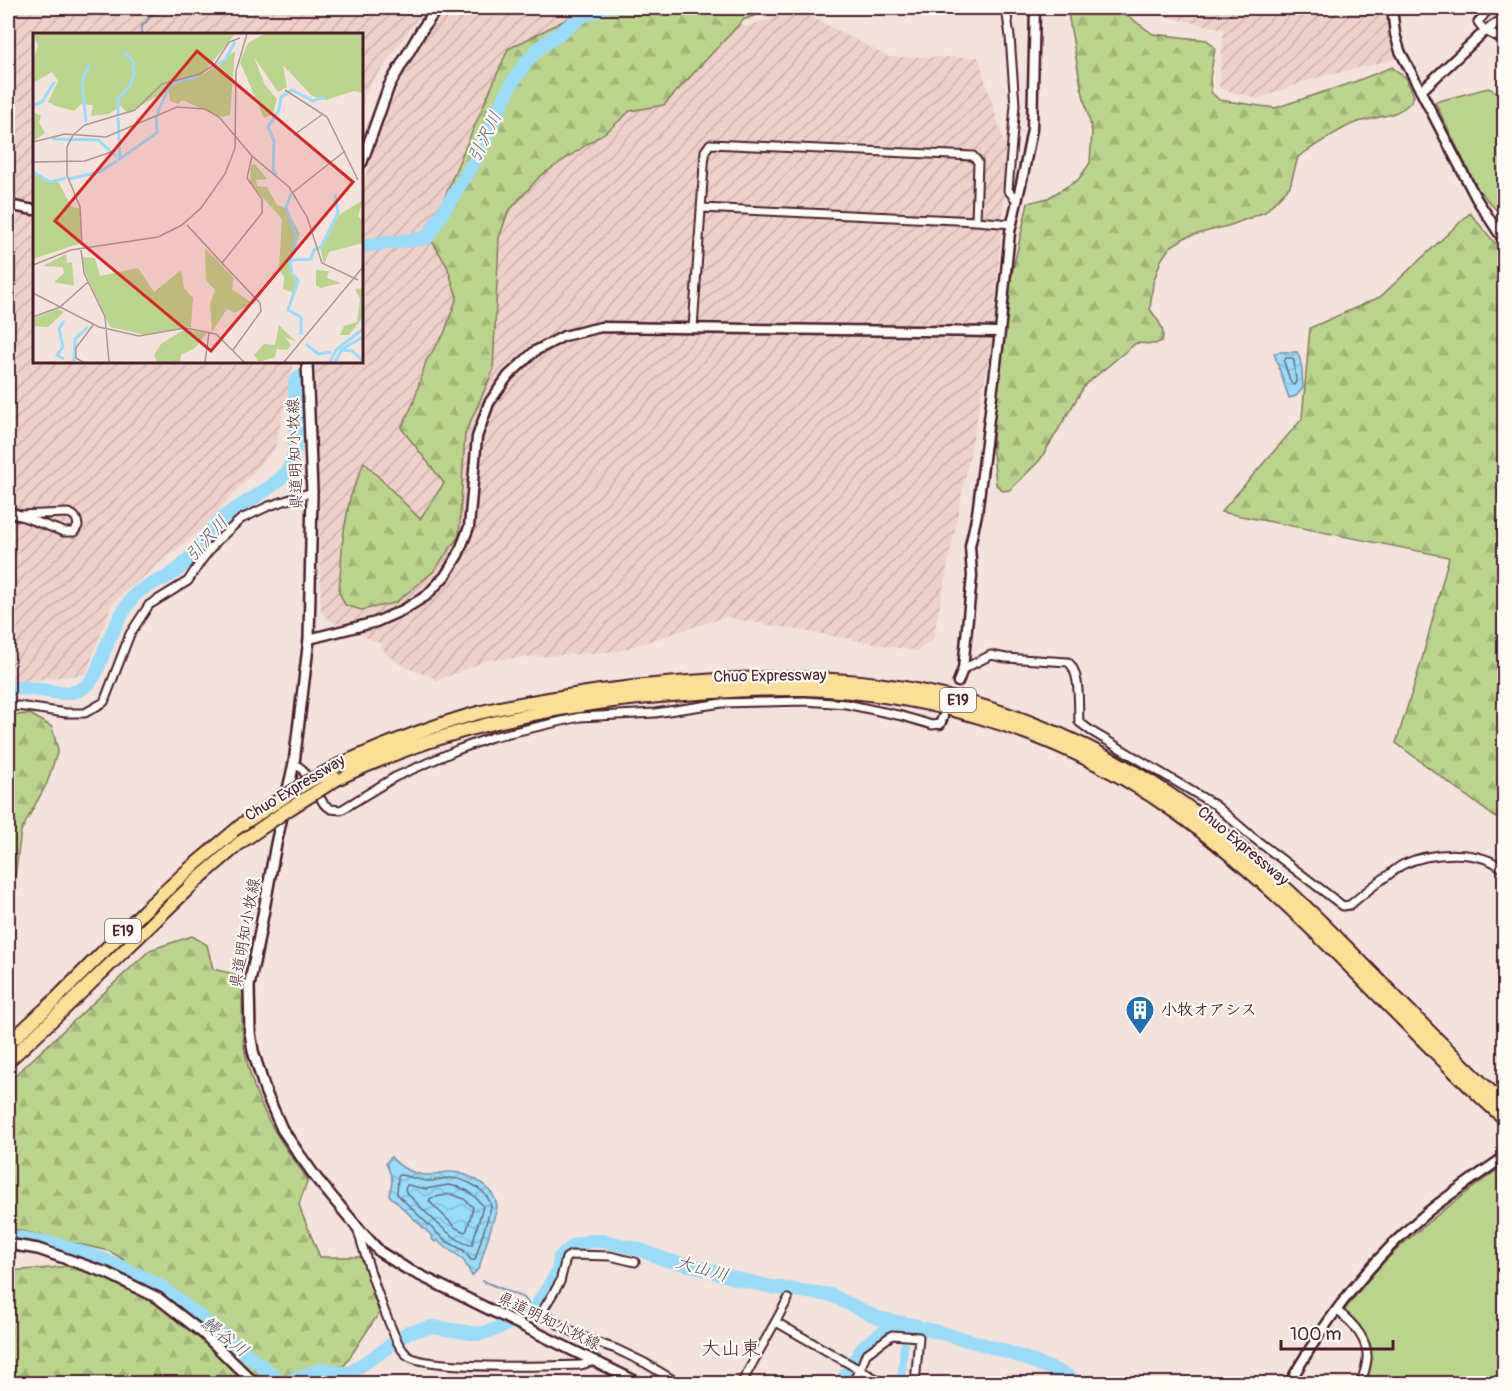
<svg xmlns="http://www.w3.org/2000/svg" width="1512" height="1391" font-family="Pangolin,'Klee One',sans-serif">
<defs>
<pattern id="industrial-furrows" width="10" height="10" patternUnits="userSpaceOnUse" patternTransform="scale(1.5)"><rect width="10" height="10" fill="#eed0c9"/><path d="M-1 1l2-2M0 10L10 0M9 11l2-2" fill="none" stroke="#ceb2ad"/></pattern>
<pattern id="forest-firs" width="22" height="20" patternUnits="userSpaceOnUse" patternTransform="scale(1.5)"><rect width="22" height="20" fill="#bbd48b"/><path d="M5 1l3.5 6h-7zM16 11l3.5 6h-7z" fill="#a2b678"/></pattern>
<pattern id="water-waves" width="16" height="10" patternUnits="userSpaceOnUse" patternTransform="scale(1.5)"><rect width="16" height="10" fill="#98dcfa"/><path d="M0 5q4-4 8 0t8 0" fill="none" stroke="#84bcd6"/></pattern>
</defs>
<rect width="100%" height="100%" fill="#f4e2dc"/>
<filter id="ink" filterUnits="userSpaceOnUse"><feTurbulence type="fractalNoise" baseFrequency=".0167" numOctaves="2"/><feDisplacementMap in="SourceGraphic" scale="12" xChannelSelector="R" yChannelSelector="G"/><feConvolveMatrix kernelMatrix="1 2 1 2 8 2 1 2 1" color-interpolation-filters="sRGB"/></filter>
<g filter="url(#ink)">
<path fill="url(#industrial-furrows)" d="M 8,8 L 425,8 L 366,91 L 362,108 L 362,34 L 34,34 L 34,362 L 294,362 L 275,449 L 201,529 L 112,603 L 86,674 L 16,682 L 8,685 Z
M 446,8 L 722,8 L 745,27 L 798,10 L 889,57 L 978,57 L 1005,145 L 1007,170 L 991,348 L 933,639 L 917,651 L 725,617 L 619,651 L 488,660 L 436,681 L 432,677 L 414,671 L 395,661 L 386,654 L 381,644 L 332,622 L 321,613 L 315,362 L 362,362 L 362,187 L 384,120 L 399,84 L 425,37 Z
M 1148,8 L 1387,8 L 1391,31 L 1399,58 L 1312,79 L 1257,99 L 1219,88 L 1224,29 L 1158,15 Z"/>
<path fill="url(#forest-firs)" stroke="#827a5b" stroke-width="1.5" d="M 600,8 L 775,8 L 743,20 L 664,105 L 630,111 L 610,129 L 540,176 L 508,212 L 499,238 L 493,371 L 465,434 L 459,536 L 433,572 L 395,603 L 361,610 L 345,605 L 339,592 L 343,536 L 350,498 L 364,462 L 420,519 L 444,483 L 401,428 L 413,404 L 426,361 L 444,334 L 457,297 L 447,266 L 429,236 L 459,162 L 508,49 L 577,14 Z
M 1073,8 L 1090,8 L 1100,14 L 1121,11 L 1153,34 L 1207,40 L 1215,48 L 1210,78 L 1211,92 L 1219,100 L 1275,108 L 1354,82 L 1392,67 L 1407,79 L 1414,96 C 1404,118 1374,116 1355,123 C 1337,130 1315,146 1298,157 L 1290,186 L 1265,212 L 1231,225 L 1186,237 L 1170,247 L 1161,260 L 1153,283 L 1150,309 C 1157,320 1166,328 1162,341 L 1155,344 L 1136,343 L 1085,385 L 1040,460 L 1010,490 L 1003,491 L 996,485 L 993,452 L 994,402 L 1005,335 L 1011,278 L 1028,203 L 1048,198 L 1078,180 L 1090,163 L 1092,131 L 1081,86 L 1068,13 Z
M 1470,213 L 1504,254 L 1504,824 L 1396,743 L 1421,663 L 1449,557 L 1221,512 L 1302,419 L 1310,328 L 1380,297 Z
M 30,714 L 52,727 L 58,750 L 47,783 L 21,831 L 15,877 L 8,886 L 8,715 Z
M 192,936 L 207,945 L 213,969 L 243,976 C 243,999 240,1024 244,1046 C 248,1070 256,1096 267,1117 C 278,1139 293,1159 308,1179 L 299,1204 L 302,1214 L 320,1257 L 362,1257 L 379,1313 L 344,1366 L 321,1367 L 355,1383 L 8,1383 L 8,1271 L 51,1268 L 123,1259 L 109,1251 L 8,1228 L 8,1082 L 150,950 Z"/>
<path fill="#bbd48b" stroke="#827a5b" stroke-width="1.5" d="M 1488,88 L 1504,95 L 1504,219 L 1477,188 L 1435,102 Z
M 1504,1165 L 1504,1383 L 1362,1383 C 1366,1347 1373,1338 1344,1311 C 1357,1294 1370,1277 1385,1261 C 1421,1225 1463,1195 1504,1165 Z"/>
<path fill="url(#water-waves)" stroke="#7990a7" stroke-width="1.5" d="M 1280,352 L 1297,352 C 1303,363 1302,376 1303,388 L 1296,396 L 1289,398 L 1274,353 Z
M 391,1157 C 401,1168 409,1172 424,1175 C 433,1176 442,1171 452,1172 C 470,1173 496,1188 497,1208 L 479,1268 L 472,1276 L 463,1259 L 442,1245 L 437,1240 L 435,1242 L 432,1239 L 433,1237 L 389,1195 C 394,1177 392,1179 386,1163 Z"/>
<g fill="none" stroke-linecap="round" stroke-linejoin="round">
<path stroke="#696b7e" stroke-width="1.5" d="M 1286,358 L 1292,358 L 1294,360 L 1296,382 L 1294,385 L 1291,383 L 1284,362 Z
M 400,1175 C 409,1176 419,1181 428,1181 C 436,1181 443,1177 451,1178 C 466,1179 490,1191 491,1207 L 475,1260 L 471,1260 L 463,1250 L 446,1241 L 438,1234 L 397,1194 L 398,1177 Z
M 407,1185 L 426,1189 L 448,1185 L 459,1187 L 468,1191 L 475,1197 L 483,1206 L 472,1245 C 455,1245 419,1205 406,1192 L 405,1189 Z
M 451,1194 L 464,1199 L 473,1207 L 467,1230 L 465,1232 L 456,1228 L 429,1201 L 431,1198 Z"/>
<path stroke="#7990a7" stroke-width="2" d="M 141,34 L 142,26 L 159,8
M 483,1281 L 524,1298 L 532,1308 L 534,1309"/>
<path stroke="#98dcfa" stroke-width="8" d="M 901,1384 L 904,1346"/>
<path stroke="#98dcfa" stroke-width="14" d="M 362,246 L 427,238 L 477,157 L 510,86 L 527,61 L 539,48 L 584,15 L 605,8
M 8,689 C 33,683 63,701 83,688 C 97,679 99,663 105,649 C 111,634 125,605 136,594 C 146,584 160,582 172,574 C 187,564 197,548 208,534 C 212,530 216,524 220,520 C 236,507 280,485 289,469 C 300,447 295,408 295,383 L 300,376
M 8,1236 L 59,1245 L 107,1261
M 115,1264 L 128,1270
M 137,1274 L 163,1288 L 283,1383 L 323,1369 L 348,1374 L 384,1350 L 408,1332 L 432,1327 L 479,1334 L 494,1330 L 507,1324
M 522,1317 L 532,1313 L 551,1283 L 558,1272 L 560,1257 L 575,1245 L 590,1241 L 604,1241 L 638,1249 L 666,1260 L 698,1267 L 741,1280 L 772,1287 L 831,1295 L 878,1318 L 917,1326
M 926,1329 C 964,1339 1000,1348 1037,1363 C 1052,1369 1067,1374 1079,1384
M 840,1384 L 864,1346 L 898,1322"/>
<g stroke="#4a1f2b" stroke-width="11">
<path id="minor" d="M 1006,8 L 1010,37 L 1015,105 L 1008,190 L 1017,201
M 1490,8 L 1478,22 L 1485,31 L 1504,40
M 701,208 L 976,221
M 693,328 L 705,151 L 710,144 L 973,156 L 978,162 L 976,221 L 1012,224
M 68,513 C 75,515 77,518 78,526 L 74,532 L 64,532 L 18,515 Z
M 963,669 L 991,655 L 1006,658 L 1068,662 C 1081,672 1078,706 1079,722 L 1091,731 L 1215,805 L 1251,836 L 1343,906 L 1350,905 C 1362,895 1374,885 1387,876 C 1392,872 1397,868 1402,865 C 1430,852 1481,848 1504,870
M 8,708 L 18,706 L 66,713 L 85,713 L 104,702 L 130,634 L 149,605 L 188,581 L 201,561 L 217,541 L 241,519 L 269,506 L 312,492
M 294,763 L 302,769 L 324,804 L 331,809 L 341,810 L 395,777 L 457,750 L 492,737 L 580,717 L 655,713 L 722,703 L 805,701 L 846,704 L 902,716 L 932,725 L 940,724
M 358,1231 C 368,1264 377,1296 391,1327 C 395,1337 399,1348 407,1355 C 423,1370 552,1366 581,1365 L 595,1361
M 635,1262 L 610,1256 L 571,1255 L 566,1258 L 560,1282 L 543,1310 L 558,1324 L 587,1339 L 616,1349 L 645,1363 L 680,1384
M 1336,1310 C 1353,1322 1372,1343 1366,1365 C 1365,1372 1362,1378 1360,1384
M 776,1322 L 860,1370 L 866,1354 L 892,1335 L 919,1337 L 915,1384
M 741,1384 L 788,1299
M 851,1384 L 860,1370 L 886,1384"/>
</g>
<g stroke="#4a1f2b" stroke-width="13">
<path id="tertiary" d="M 1392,8 L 1395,34 L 1400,51 L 1476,198 L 1504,241
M 1421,91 L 1485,31 L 1504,19
M 8,205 L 34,210
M 8,511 L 18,515
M 309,639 L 376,622 L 403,610 L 426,596 L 445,576 L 458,555 L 469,527 L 477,437 L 489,403 L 508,376 L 535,351 L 564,336 L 601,327 L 1000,332 L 1010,232 L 1024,171 L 1032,129 L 1035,8
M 958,682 L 963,669 L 972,576 L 970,546 L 977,514 L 1000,332
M 940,724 L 943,717
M 1289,1384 C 1326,1318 1372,1258 1430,1210 C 1454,1191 1480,1174 1504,1157"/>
</g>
<g stroke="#4a1f2b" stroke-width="14">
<path id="secondary" d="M 362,162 L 389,86 L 421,31 L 437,8
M 286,798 L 294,763 L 309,639 L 312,492 L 307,362
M 283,812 L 276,844 L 256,953 L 249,986 L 250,1032 L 253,1051 L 266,1093 L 282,1129 L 299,1154 L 317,1179 L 358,1228 L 380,1252 L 407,1269 L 641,1384
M 8,1244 L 38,1249 L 107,1273 L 158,1298 L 204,1334 L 255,1384"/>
</g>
<g stroke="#4a1f2b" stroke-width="16">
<path id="motorway" d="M 341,764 C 386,744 431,726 478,713 C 501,707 525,703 549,699 C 584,693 619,688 654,685 C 723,678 791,675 860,682 C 976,694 1090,737 1185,805 C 1304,890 1397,1006 1504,1104
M 337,779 C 351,772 365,766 380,760 C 470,722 574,703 671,695 C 715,692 760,688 805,689 C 937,693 1071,736 1178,814 C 1261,874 1332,949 1404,1021 C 1437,1054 1469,1088 1504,1118
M 8,1044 L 55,1000 L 146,909 L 187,871 L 244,823
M 8,1061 L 64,1009 L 196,881 L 241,842"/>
</g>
<use href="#minor" stroke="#fdfcf7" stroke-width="7"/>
<use href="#tertiary" stroke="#fdfcf7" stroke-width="8"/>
<use href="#secondary" stroke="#fdfcf7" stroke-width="9"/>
<use href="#motorway" stroke="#fbdf96" stroke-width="12"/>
<g stroke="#4a1f2b" stroke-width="16" stroke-linecap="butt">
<path id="motorway-bridge" d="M 244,823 L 306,783 L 341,764
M 241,842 L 289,809 L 337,779"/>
</g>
<use href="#motorway-bridge" stroke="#fbdf96" stroke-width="12"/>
</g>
</g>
<defs>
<g id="building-pin" transform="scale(1.5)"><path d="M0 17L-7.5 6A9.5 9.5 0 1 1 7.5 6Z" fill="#1f6fb2" stroke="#fdfcf7"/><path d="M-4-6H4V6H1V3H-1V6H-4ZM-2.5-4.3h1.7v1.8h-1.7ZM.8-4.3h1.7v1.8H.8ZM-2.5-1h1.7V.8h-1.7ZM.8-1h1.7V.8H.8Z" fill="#fff"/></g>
</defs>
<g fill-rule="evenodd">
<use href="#building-pin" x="1140" y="1010"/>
</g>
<g text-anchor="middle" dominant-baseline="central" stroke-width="4.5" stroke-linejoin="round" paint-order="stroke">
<g fill="#fdfcf7" stroke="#806168" stroke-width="1.5">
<rect x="940" y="688" width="36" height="24" rx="4.5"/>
<rect x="105" y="919" width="36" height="24" rx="4.5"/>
</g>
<g font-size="15" font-weight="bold" fill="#4a1f2b">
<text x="958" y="700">E19</text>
<text x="123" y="931">E19</text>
</g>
<g font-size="16" fill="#4a1f2b" stroke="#fdfcf7">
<text transform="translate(295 454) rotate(-92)">県道明知小牧線</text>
<text transform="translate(770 676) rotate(-1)">Chuo Expressway</text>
<text transform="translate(295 788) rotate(-31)">Chuo Expressway</text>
<text transform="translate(1243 846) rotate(40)">Chuo Expressway</text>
<text transform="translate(245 933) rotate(-80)">県道明知小牧線</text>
<text transform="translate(549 1321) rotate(26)">県道明知小牧線</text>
</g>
<g font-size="16" font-weight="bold" fill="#4a1f2b" stroke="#fdfcf7" text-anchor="start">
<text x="1161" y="1010">小牧オアシス</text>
</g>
<g font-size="18" font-style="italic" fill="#615869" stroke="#fdfcf7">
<text transform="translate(485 137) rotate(-64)">引沢川</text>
<text transform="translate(207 539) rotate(-48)">引沢川</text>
<text transform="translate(702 1269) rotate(16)">大山川</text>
<text transform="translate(225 1337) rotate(38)">鰻谷川</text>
</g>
<g font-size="20" fill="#4a1f2b" stroke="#fdfcf7">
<text x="731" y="1348">大山東</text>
</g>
</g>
<g transform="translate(33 33)">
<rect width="330" height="330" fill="#f4e2dc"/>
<path d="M 0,1 L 202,1 L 168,43 L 202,18 L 197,82 L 188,84 L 149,67 L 145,71 L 137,68 L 135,57 L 95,80 L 87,73 L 76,81 L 58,83 L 60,72 L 48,71 L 41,78 L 23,73 L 15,69 L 25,48 L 19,39 L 0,50 L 0,27 L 5,13 ZM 231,1 L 330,1 L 330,60 L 321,58 L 293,67 L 279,63 L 250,32 L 254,54 L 245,59 L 221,24 L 232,52 L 244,66 L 240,81 L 231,85 L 207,29 L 215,10 ZM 0,79 L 8,83 L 6,90 L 12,100 L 0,108 ZM 222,131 L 234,146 L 223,147 L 224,153 L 234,154 L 244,172 L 253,175 L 267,201 L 256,232 L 265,253 L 261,260 L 250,256 L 251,244 L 246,236 L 249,186 L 217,150 L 218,132 ZM 330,167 L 325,183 L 330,188 L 330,210 L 296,219 L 291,232 L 288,217 L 306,182 ZM 172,215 L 201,245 L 199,256 L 219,270 L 202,280 L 194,276 L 179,299 L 177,271 L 182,257 L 173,247 ZM 33,221 L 34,230 L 39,229 L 41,253 L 21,249 L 31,240 L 30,234 L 10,233 ZM 49,224 L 62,225 L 67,243 L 105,235 L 121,259 L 148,237 L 151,255 L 160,265 L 158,294 L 113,302 L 77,294 L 52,239 ZM 283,237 L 296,238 L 294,245 L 308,250 L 287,255 L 283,252 ZM 330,255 L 330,284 L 316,302 L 307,302 L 311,293 L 324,289 L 327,266 L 322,256 ZM 25,276 L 31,279 L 15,294 L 0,293 L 2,285 ZM 246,292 L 263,309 L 252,304 L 258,312 L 254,317 L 244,316 L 242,324 L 226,329 L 221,322 L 231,311 L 242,312 Z" fill="#bbd48b"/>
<path d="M 0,140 L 12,148 L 25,148 L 38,173 L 47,176 L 48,210 L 0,226 ZM 150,297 L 174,300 L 162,315 L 148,322 L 147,329 L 124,329 L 121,322 L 128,311 Z" fill="#bbd48b"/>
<path fill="none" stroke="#98dcfa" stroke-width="3" d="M 182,33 L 192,27 L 202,9M 0,72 L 9,69 L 21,49M 124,81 L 138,50 L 164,44M 85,82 L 85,66 L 97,53 L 101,40 L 100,28 L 92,19M 85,84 L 87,125M 53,89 L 49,48 L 56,32M 19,106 L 65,107 L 84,124M 85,127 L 124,100 L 123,83M 0,139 L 17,149 L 33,145M 244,142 L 240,137 L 241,108 L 235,94 L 246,77 L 248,64 L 259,57 L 280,68 L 292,64M 36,146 L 66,139 L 84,128M 258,161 L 253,174 L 264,205 L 257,230 L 259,241M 259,227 L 278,226 L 281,217 L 288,214 L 305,180 L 302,161M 261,242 L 265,248 L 255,277 L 268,284 L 268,302M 330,271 L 330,291M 273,311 L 285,321 L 298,319M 310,317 L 319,318 L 330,328M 31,326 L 24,322 L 30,314 L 26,296 L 31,288M 41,329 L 42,306 L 55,294M 297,329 L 303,317 L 330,296M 302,329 L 309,316 L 330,304"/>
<path fill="none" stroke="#b09495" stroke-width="1.5" d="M 252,57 L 294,84 L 325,147M 40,102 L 34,114 L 34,142 L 47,174 L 49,212M 40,102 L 52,92 L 102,77 L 129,51 L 167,41 L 182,31 L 196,9 L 207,5M 261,102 L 290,81M 0,109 L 32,101 L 73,104 L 144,74 L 172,76 L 186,84 L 219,123 L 256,154 L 274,184 L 289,230 L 325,247M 0,129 L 52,128 L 81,118M 259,160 L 312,118M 154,192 L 189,230M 48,217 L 51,240 L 72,284 L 76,329M 0,232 L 38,217 L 125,204 L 149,192 L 168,175 L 192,141 L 202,115 L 203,38 L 214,1M 0,260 L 66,294 L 106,303 L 152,295 L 183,301 L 211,329M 0,284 L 27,274 L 55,249M 200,317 L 228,278 L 227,270 L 189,230 L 229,180 L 229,166 L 214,145 L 219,123M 50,329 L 43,325 L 43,315 L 60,292M 172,329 L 176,300M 251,329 L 330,234"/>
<path fill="#d62828" fill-opacity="0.15" stroke="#d62828" stroke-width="3" d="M 164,18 L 320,149 L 178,318 L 22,188 Z"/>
<rect width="330" height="330" fill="none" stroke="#4a1f2b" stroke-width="3"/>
</g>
<rect width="1512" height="1391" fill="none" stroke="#fdfcf7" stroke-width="30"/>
<rect x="15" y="15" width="1482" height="1361" fill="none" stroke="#4a1f2b" stroke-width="2" filter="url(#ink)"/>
<path d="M1281 1340v9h112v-9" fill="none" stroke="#4a1f2b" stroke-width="3"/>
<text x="1290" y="1340" font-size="18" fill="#4a1f2b" stroke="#fdfcf7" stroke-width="4.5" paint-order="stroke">100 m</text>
</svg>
